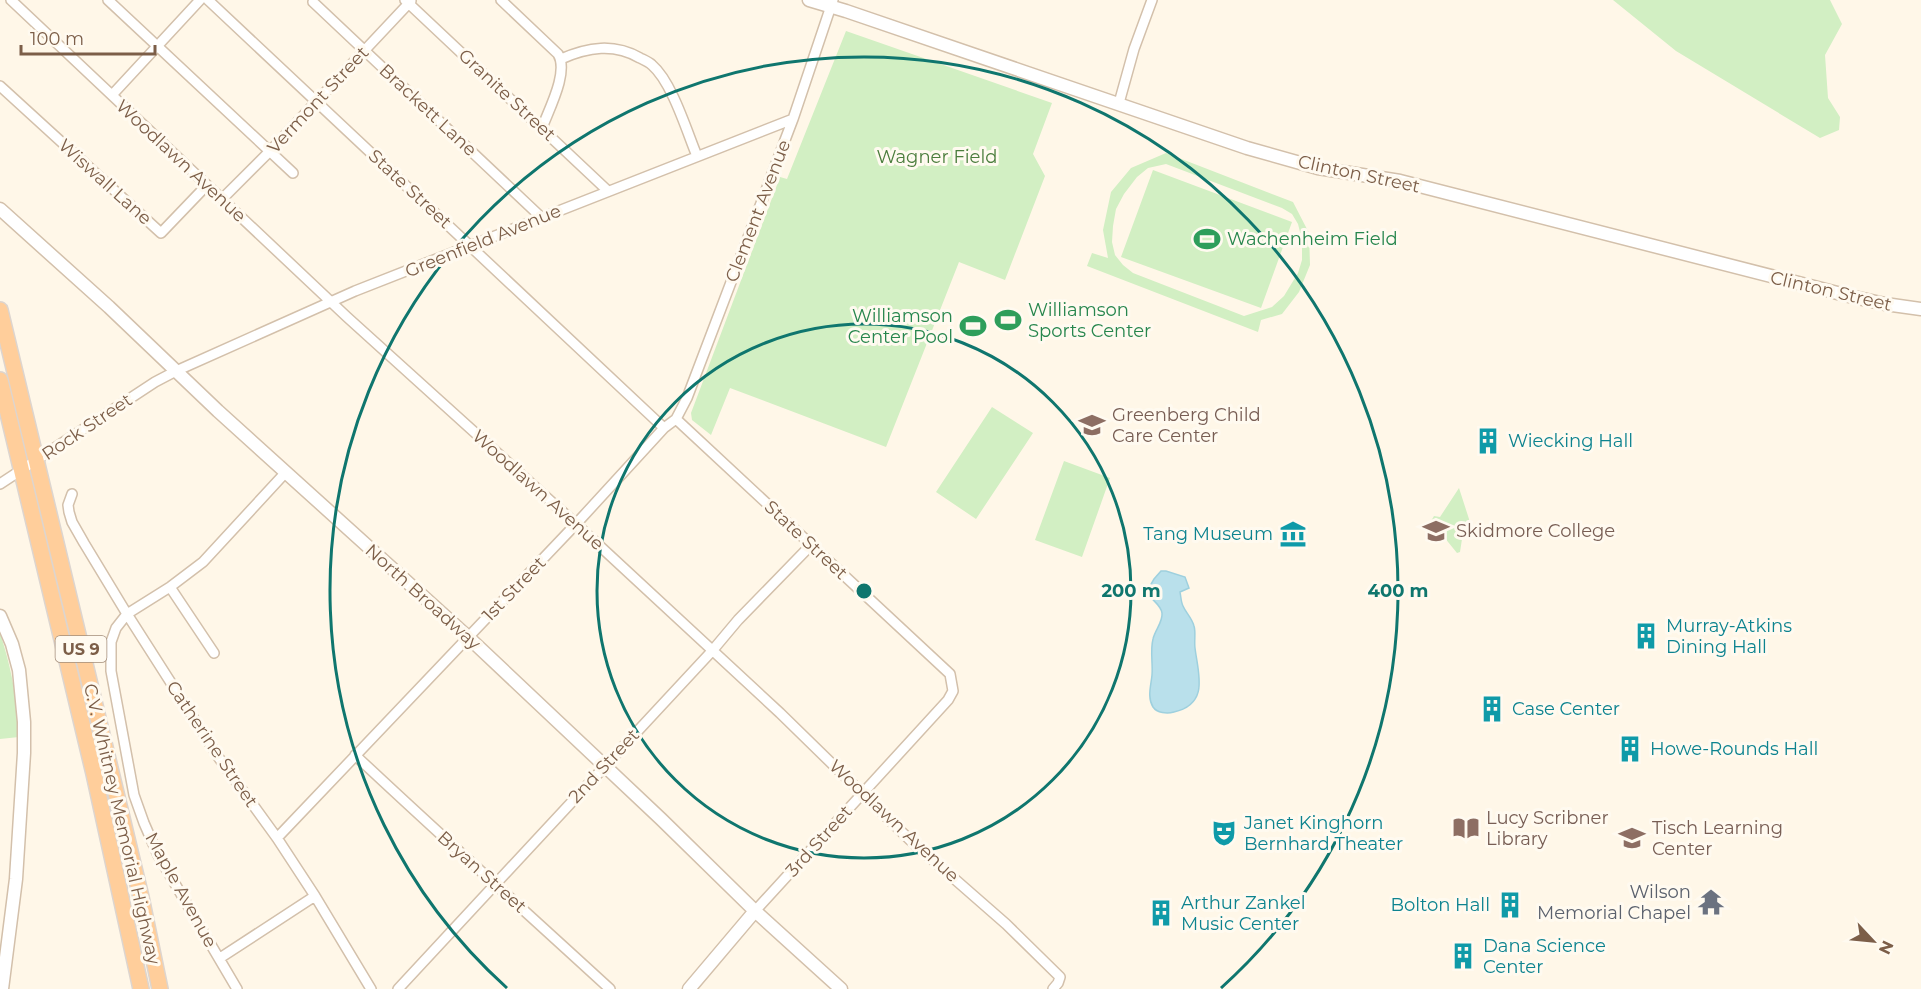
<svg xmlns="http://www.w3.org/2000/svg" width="1921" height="989" font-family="Montserrat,sans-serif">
<rect width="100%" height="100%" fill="#fff7e8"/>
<path fill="#d2efc3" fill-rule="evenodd" d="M 1613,0 L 1830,0 L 1842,24 L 1825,55 L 1828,98 L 1840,117 L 1839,130 L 1820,138 L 1676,51 Z
M 846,31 L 1052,103 L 1033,154 L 1045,176 L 1005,280 L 959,262 L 886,447 L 730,388 L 711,435 L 692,420 L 691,413 L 780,177 L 787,179 Z
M 1166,153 L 1293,202 L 1309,233 L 1310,265 L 1299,292 L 1282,314 L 1261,320 L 1258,332 L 1087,266 L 1092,253 L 1108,258 L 1103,230 L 1111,192 L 1131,168 ZM 1166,164 L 1282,208 L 1292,214 L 1298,224 L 1302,240 L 1302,260 L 1298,273 L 1284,296 L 1272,307 L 1244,316 L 1133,273 L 1123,265 L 1115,255 L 1112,242 L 1113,226 L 1116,209 L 1124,194 L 1137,177 L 1148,168 Z
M 1153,170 L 1292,222 L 1261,308 L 1121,257 Z
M 992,407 L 1033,433 L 976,519 L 936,492 Z
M 1064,461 L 1110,478 L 1082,557 L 1035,540 Z
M 1459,488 L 1469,519 L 1470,526 L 1464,526 L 1460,552 L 1457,553 L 1431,521 L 1434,516 L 1440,517 Z
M 0,633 C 12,670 17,698 19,737 L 0,739 Z"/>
<path fill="#b9e0eb" stroke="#9ed0de" stroke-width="1.5" d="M 1161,571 L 1166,571 L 1185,577 L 1189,588 L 1180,592 C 1181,597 1181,602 1183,606 C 1186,613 1192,618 1194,626 C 1196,632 1194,641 1195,648 C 1198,673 1210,704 1174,712 C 1167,714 1157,713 1153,707 C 1147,697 1151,686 1152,675 C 1153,663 1150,651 1153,639 C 1155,630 1163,622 1162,613 C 1161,604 1149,599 1147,591 L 1154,579 Z"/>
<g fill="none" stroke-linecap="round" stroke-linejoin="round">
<g stroke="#d3c0ab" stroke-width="12">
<path id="minor" d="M 11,0 L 347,317 L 576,524 L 780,713 L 910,840 L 1006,924 L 1060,977 L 1058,983 L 1053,989
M 108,0 L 293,173
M 208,0 L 664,428
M 405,0 L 608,191
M 501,0 L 558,54 C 569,72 549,109 542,128
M 313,2 L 542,218
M 561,59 C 588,47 614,43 640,58 C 644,60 649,62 652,65 C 672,82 687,132 697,156
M 0,86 L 161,233 L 207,185
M 112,95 L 200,0
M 1119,103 L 1134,49 L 1152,0
M 222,199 L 270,151 L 411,1
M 676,419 L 950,674 L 953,691 L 948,700 L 755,911
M 0,484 L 155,382 L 176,371 L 355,291 L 793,119
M 72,494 L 68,505 L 69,512 L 72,522 L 84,543 L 127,614 L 219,758 L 277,838 L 315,896 L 371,989
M 170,587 L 214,653
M 355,755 C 439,834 525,911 610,989
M 277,838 L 576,524 L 664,428 L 676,419 L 687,398 L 793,119 L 833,0
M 220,958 L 315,896
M 237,989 L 158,855 L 144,823 L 134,795 L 111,671 L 111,642 L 116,628 L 127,614 L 170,587 L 203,562 L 286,472
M 398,989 L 712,651 L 738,620 L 811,545"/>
</g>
<g stroke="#d3c0ab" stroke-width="15">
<path id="tertiary" d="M 809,0 L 846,11 L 1247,148 L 1318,168 L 1400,181 L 1849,296 L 1885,304 L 1921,309
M 0,209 L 109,307 L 218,411 L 468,637 L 661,819 L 755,911 L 841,989
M 0,616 L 12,644 L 19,670 L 24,722 L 24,753 L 16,879 L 2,989
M 689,989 L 755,911"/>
</g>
<g stroke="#ddd5cf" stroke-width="18">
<path id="trunk" d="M 0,310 L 141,897 L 160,989
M 0,380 L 94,774 L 141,989"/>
</g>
<use href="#minor" stroke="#fff" stroke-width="9"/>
<use href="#tertiary" stroke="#fff" stroke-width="12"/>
<use href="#trunk" stroke="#ffce9b" stroke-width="15"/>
</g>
<g fill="none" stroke="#0f766e" stroke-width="3">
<circle cx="864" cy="591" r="267"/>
<path d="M507 988A534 534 0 1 1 1221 988"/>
</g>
<defs>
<g id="stadium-bare" transform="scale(2.07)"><path d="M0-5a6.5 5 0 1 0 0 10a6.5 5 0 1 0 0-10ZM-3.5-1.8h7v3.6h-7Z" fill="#2e9e5b" stroke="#fffaf0" stroke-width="2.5" paint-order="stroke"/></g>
<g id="school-bare" transform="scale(2.07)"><path d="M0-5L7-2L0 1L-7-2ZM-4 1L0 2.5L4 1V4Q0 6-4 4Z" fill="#8d6e63" stroke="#fffaf0" stroke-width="2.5" paint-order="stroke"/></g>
<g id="building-bare" transform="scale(2.07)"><path d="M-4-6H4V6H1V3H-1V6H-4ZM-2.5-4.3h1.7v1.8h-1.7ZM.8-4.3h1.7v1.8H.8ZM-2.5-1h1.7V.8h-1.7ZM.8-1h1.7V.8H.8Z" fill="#0f9aa8" stroke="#fffaf0" stroke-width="2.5" paint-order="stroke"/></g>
<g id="university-bare" transform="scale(2.07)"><path d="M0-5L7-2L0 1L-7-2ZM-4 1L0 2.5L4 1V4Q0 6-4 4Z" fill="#8d6e63" stroke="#fffaf0" stroke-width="2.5" paint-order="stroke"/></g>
<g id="museum-bare" transform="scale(2.07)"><path d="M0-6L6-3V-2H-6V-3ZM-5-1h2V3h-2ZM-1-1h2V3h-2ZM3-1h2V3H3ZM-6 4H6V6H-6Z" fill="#0f9aa8" stroke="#fffaf0" stroke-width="2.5" paint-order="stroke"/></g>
<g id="library-bare" transform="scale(2.07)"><path d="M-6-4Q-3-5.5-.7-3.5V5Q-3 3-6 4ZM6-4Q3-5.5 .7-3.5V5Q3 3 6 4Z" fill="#8d6e63" stroke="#fffaf0" stroke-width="2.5" paint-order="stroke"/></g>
<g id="theatre-bare" transform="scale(2.07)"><path d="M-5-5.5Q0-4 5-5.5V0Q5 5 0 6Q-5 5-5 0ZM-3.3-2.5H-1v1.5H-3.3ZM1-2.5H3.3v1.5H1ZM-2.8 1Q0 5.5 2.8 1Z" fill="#0f9aa8" stroke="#fffaf0" stroke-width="2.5" paint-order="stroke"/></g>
<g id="temple-bare" transform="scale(2.07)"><path d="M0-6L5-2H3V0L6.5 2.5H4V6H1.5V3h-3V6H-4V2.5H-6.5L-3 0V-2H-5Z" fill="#6b7280" stroke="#fffaf0" stroke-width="2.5" paint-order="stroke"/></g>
</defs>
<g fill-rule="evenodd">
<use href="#stadium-bare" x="1207" y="239"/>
<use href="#stadium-bare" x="1008" y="320"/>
<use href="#stadium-bare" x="973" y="326"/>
<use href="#school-bare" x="1092" y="425"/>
<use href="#building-bare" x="1488" y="441"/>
<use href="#university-bare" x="1436" y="531"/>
<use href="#museum-bare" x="1293" y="534"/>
<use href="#building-bare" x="1646" y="636"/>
<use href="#building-bare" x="1492" y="709"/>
<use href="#building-bare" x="1630" y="749"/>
<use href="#library-bare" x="1466" y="828"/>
<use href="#theatre-bare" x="1224" y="833"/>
<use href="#university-bare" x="1632" y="838"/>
<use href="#temple-bare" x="1711" y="902"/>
<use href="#building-bare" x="1510" y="905"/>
<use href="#building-bare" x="1161" y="913"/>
<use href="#building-bare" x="1463" y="956"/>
</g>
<g text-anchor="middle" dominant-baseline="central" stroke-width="6" stroke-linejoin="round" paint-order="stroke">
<rect fill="#fffaf0" stroke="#a38d7a" stroke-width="1.5" x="55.5" y="636" width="51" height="26" rx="4.5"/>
<g font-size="16" font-weight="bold" fill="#7c5e48">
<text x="81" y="649">US 9</text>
</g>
<g font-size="18" fill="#7c5e48" stroke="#fffaf0">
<text transform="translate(507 95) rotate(43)">Granite Street</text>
<text transform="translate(318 100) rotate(-47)">Vermont Street</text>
<text transform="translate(428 110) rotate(43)">Brackett Lane</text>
<text transform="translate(181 161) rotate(43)">Woodlawn Avenue</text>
<text transform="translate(1359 174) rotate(12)">Clinton Street</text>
<text transform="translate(105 182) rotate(42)">Wiswall Lane</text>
<text transform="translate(410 189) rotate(43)">State Street</text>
<text transform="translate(758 211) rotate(-69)">Clement Avenue</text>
<text transform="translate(483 241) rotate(-22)">Greenfield Avenue</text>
<text transform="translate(1831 291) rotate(13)">Clinton Street</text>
<text transform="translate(87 427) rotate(-34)">Rock Street</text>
<text transform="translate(538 490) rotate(42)">Woodlawn Avenue</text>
<text transform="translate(806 540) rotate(43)">State Street</text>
<text transform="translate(514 589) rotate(-46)">1st Street</text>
<text transform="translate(423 597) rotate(42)">North Broadway</text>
<text transform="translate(212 744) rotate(56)">Catherine Street</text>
<text transform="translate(604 766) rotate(-47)">2nd Street</text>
<text transform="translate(894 821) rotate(43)">Woodlawn Avenue</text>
<text transform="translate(122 824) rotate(77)">C.V. Whitney Memorial Highway</text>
<text transform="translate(819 841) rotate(-48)">3rd Street</text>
<text transform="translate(482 872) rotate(42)">Bryan Street</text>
<text transform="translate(181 890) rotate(61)">Maple Avenue</text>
</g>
<g font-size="18" fill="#4a7d3c" stroke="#fffaf0">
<text x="937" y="157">Wagner Field</text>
</g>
<g font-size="18" fill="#27864d" stroke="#fffaf0" text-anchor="start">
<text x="1227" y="239">Wachenheim Field</text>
<text x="1028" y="310">Williamson<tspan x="1028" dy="21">Sports Center</tspan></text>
<text x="953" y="316" text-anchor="end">Williamson<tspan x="953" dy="21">Center Pool</tspan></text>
</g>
<g font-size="18" fill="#785e54" stroke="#fffaf0" text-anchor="start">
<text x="1112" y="415">Greenberg Child<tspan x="1112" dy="21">Care Center</tspan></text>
<text x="1456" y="531">Skidmore College</text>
<text x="1486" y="818">Lucy Scribner<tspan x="1486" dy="21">Library</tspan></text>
<text x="1652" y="828">Tisch Learning<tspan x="1652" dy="21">Center</tspan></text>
</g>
<g font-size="18" fill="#0d838f" stroke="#fffaf0" text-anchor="start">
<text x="1508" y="441">Wiecking Hall</text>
<text x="1273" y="534" text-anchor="end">Tang Museum</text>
<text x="1666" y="626">Murray-Atkins<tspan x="1666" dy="21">Dining Hall</tspan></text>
<text x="1512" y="709">Case Center</text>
<text x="1650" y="749">Howe-Rounds Hall</text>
<text x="1244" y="823">Janet Kinghorn<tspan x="1244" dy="21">Bernhard Theater</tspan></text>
<text x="1181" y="903">Arthur Zankel<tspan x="1181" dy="21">Music Center</tspan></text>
<text x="1490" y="905" text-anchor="end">Bolton Hall</text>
<text x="1483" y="946">Dana Science<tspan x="1483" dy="21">Center</tspan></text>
</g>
<g font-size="18" fill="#5b616d" stroke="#fffaf0" text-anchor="end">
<text x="1691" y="892">Wilson<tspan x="1691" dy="21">Memorial Chapel</tspan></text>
</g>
</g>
<circle cx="864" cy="591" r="9" fill="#0f766e" stroke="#fffaf0" stroke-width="3"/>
<g font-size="18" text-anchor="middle" font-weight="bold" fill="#0f766e" stroke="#fffaf0" stroke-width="6" stroke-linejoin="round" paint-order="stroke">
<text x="1131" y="597">200 m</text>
<text x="1398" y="597">400 m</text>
</g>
<g transform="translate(1873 941) rotate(116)" stroke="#fffaf0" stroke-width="4.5" paint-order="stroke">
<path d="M0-4.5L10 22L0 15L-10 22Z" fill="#7c5e48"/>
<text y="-9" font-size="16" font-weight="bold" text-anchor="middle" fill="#7c5e48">N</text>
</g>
<path d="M21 45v9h134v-9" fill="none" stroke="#7c5e48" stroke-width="3"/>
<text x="30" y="45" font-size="18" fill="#7c5e48" stroke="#fffaf0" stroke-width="4.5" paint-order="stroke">100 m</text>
</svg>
